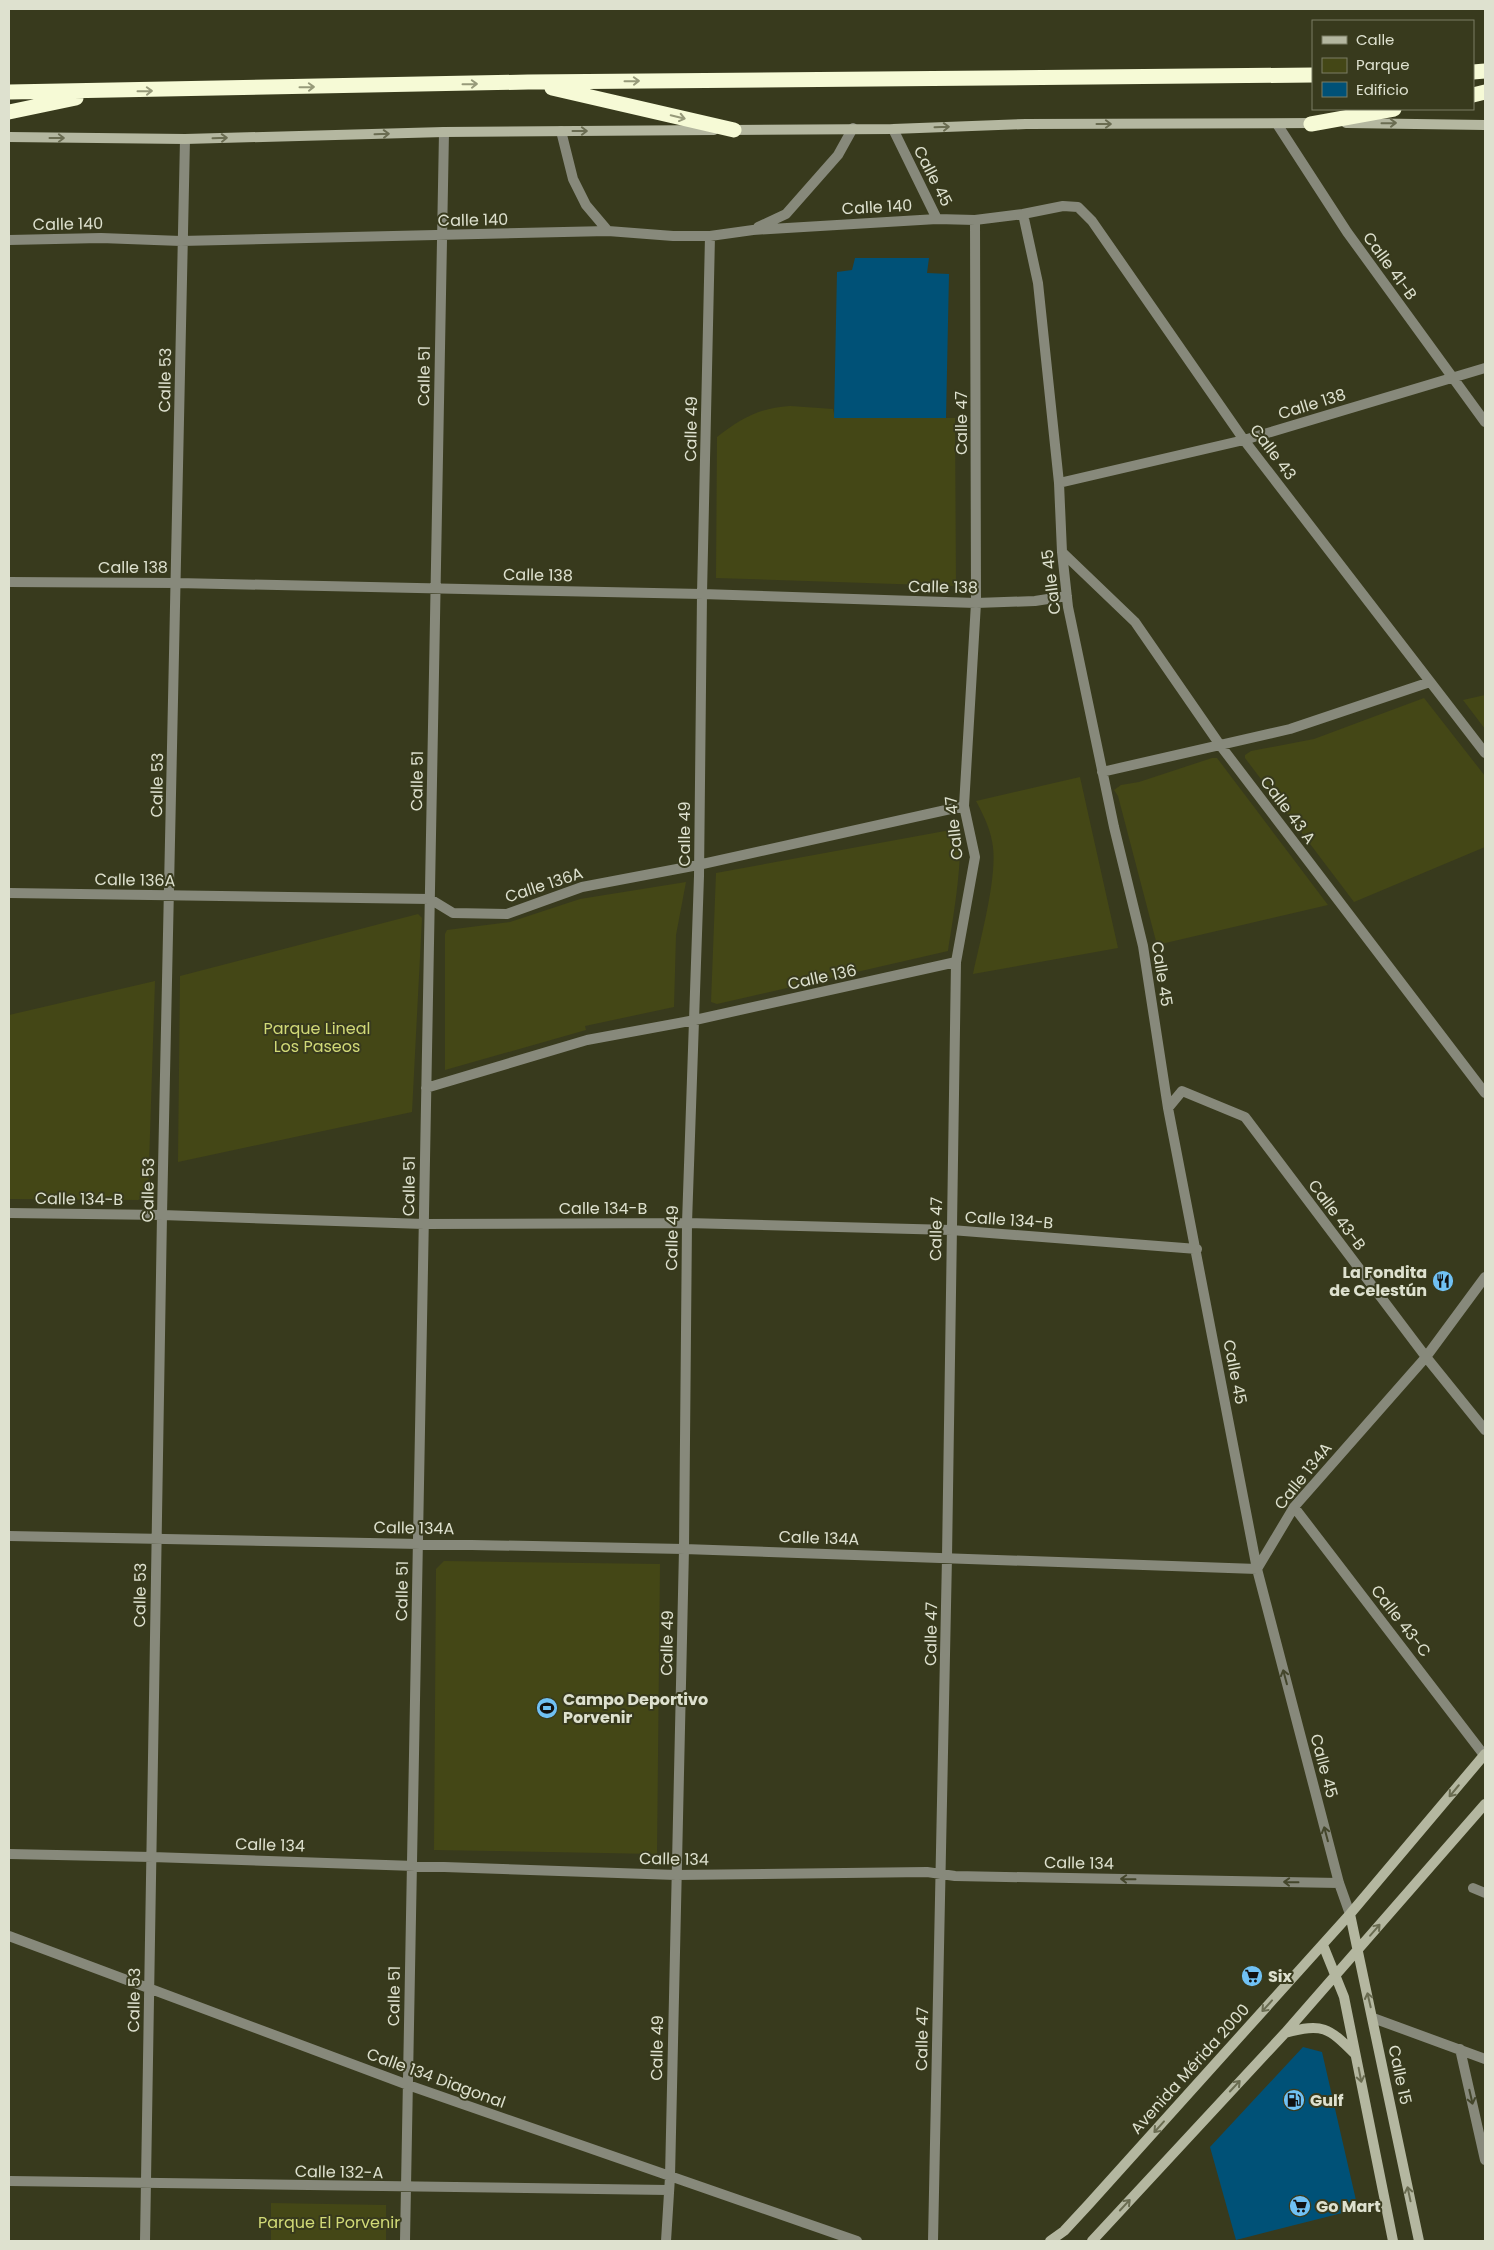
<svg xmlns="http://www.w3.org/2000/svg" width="1494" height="2250" font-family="Poppins,sans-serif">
<rect width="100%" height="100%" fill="#383a1d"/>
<path fill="#444716" d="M 790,406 L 833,409 L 835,418 L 955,418 L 956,586 L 716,578 L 717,437 C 742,418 759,408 790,406 Z
M 1485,695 L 1485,729 L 1463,700 Z
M 1424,698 L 1485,776 L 1485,847 L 1354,902 L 1245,758 L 1245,755 L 1251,751 L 1314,739 Z
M 1212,758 L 1217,758 L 1328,905 L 1157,945 L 1118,796 L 1114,790 L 1121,785 L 1139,782 Z
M 1080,777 L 1118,948 L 973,974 C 980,941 997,879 993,847 C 991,830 984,816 976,801 Z
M 956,829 C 967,842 951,930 948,951 L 717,1004 L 711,1002 L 716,873 Z
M 686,882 L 676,935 L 674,1007 L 585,1026 L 586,1030 L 445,1070 L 445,934 L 447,930 L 510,922 L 580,899 Z
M 418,914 L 422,918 L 412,1112 L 178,1162 L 180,976 Z
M 155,981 L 148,1195 L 138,1200 L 9,1199 L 9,1015 Z
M 444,1561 L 660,1564 L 657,1854 L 434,1850 L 436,1569 Z
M 271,2203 L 386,2205 L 386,2241 L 271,2241 Z"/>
<path fill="#005177" d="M 855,258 L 929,258 L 927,273 L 949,274 L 946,418 L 834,418 L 837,272 L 852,270 Z
M 1303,2047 L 1322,2052 L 1358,2209 L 1236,2240 L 1210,2147 Z"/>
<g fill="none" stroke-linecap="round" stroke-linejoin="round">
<path stroke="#87897b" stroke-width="10" d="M 1277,124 L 1347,232 L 1485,422
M 893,129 L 937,219 L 975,220 L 1023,214 L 1038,283 L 1059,483 L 1062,552 L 1068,607 L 1114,827 L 1143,946 L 1168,1108 L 1257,1569 L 1339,1883 L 1350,1914
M 561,131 L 573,179 L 586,205 L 608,231
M 1023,214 L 1063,206 L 1078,207 L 1092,221 L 1244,440 L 1485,753
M 758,227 L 786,214 L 838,155 L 853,128
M 9,240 L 101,238 L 181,241 L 608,231 L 673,236 L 710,236 L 753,230 L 937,219
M 1059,483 L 1244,440 L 1485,368
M 1062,552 L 1135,622 L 1220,745 L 1485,1093
M 9,582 L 177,583 L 702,594 L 976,603 L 1035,601 L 1067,596
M 1102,772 L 1290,729 L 1430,682
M 9,893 L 430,899 L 453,913 L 507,914 L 582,887 L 698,865 L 964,806
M 426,1088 L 587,1040 L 695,1020 L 956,962
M 1168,1108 L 1182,1091 L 1245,1117 L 1426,1357 L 1485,1430
M 9,1213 L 162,1215 L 424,1224 L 687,1223 L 951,1230 L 1197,1249
M 1294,1507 L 1484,1755
M 9,1536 L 684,1549 L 1257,1569
M 1257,1569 L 1294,1507 L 1426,1357 L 1485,1277
M 9,1854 L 152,1857 L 676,1875 L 927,1872 L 955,1876 L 1339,1883
M 1473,1888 L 1485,1893
M 9,1936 L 408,2085 L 857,2241
M 1373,2018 L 1485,2059
M 1460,2049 L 1485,2160
M 9,2181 L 668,2190
M 145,2241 L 162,1215 L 185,139
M 405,2241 L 444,132
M 666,2241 L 670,2177 L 684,1549 L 687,1223 L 699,876 L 702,594 L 710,236
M 933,2241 L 947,1557 L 956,962 L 975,857 L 964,806 L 976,603 L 975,220"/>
<path stroke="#b4b7a0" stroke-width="10" d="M 1346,123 L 1485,125
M 729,130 L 893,129 L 1026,124 L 1317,123
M 9,137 L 185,139 L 444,132 L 714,130
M 1350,1914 L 1419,2241
M 1323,1945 L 1344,1997 L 1393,2241
M 1285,2033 C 1323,2023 1328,2027 1355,2054
M 1050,2241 L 1064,2231 L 1089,2204 L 1350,1914 L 1485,1754
M 1092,2241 L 1285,2033 L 1485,1804"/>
<path stroke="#f6fad6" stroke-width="15" d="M 1473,72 L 1485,71
M 552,88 L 734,130
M 9,92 L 528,82 L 1313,75
M 1473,95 L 1485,92
M 9,112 L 76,98
M 1311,124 L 1394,109"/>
</g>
<defs><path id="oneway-shaft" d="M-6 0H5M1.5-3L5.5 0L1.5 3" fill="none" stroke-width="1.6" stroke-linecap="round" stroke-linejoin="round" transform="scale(1.25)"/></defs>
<g stroke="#979a7a">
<use href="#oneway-shaft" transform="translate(632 81) rotate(-1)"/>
<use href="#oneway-shaft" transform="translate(470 84) rotate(-1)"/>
<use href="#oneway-shaft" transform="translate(307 87) rotate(-1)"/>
<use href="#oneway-shaft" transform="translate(145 91) rotate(-1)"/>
<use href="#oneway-shaft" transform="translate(678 117) rotate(13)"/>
</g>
<g stroke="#6a6c51">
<use href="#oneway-shaft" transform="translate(1389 123) rotate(-1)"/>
<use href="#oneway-shaft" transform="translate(1104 124)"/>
<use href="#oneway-shaft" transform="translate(942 127) rotate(-2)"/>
<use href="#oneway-shaft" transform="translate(580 131)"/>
<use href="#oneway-shaft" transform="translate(382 134) rotate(-2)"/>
<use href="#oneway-shaft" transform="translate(57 138)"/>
<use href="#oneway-shaft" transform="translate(220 138) rotate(-2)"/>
<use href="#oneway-shaft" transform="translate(1454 1791) rotate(130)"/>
<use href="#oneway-shaft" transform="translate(1375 1930) rotate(-49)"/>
<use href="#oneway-shaft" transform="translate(1369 2000) rotate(-103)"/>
<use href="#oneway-shaft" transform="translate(1267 2006) rotate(132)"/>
<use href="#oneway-shaft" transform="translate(1360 2075) rotate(79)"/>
<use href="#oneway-shaft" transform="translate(1235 2086) rotate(-47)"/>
<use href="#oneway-shaft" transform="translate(1159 2127) rotate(132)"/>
<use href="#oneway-shaft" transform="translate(1409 2194) rotate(-102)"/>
<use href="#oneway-shaft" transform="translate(1125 2205) rotate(-47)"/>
</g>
<g stroke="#44462b">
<use href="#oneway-shaft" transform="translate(1285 1677) rotate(-105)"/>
<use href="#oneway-shaft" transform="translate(1326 1834) rotate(-105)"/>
<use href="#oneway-shaft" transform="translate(1128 1879) rotate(-179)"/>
<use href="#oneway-shaft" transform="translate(1291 1882) rotate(-179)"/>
<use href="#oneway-shaft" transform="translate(1471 2097) rotate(77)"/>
</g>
<defs>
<g id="restaurant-disc" transform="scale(1.125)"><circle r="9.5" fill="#70c1f4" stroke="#383a1d"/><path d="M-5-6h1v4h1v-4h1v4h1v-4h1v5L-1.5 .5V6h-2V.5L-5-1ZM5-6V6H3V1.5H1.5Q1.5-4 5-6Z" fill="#111"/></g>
<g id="stadium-disc" transform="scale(1.125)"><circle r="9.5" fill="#70c1f4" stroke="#383a1d"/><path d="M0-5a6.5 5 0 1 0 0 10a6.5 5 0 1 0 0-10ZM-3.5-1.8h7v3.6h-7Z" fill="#111"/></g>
<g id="supermarket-disc" transform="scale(1.125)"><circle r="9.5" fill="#70c1f4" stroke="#383a1d"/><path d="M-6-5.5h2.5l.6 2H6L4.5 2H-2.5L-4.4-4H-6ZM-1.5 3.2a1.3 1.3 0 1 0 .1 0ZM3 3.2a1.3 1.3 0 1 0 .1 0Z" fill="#111"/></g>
<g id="fuel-disc" transform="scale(1.125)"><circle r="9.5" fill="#70c1f4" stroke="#383a1d"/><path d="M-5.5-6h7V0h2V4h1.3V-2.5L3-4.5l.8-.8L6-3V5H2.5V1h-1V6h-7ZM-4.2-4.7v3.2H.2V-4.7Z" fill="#111"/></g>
</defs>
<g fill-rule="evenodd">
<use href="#restaurant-disc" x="1443" y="1281"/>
<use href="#stadium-disc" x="547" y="1708"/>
<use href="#supermarket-disc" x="1252" y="1976"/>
<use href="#fuel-disc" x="1294" y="2100"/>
<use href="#supermarket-disc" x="1300" y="2206"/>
</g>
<g text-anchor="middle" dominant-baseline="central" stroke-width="4" stroke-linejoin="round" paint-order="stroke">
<g font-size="16" fill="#dee1cf" stroke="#383a1d">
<text transform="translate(933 176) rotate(63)">Calle 45</text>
<text transform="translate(877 207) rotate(-3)">Calle 140</text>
<text transform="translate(473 220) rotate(-1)">Calle 140</text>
<text transform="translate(68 224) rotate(-1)">Calle 140</text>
<text transform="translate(1390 266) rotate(54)">Calle 41-B</text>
<text transform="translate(424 376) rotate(-89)">Calle 51</text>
<text transform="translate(165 380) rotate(-89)">Calle 53</text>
<text transform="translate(1312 404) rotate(-17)">Calle 138</text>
<text transform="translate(961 423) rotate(-90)">Calle 47</text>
<text transform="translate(691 429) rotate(-89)">Calle 49</text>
<text transform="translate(1273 452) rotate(53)">Calle 43</text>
<text x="133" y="567">Calle 138</text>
<text transform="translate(538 575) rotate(1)">Calle 138</text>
<text transform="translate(1051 582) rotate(-97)">Calle 45</text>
<text transform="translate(943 587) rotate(1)">Calle 138</text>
<text transform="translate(417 781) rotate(-89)">Calle 51</text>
<text transform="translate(157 785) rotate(-89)">Calle 53</text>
<text transform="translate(1288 810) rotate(53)">Calle 43 A</text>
<text transform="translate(954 828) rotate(-96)">Calle 47</text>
<text transform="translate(684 834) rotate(-90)">Calle 49</text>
<text transform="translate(135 880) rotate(1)">Calle 136A</text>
<text transform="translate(544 885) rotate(-18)">Calle 136A</text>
<text transform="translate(1162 974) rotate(81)">Calle 45</text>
<text transform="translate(822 977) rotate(-12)">Calle 136</text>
<text transform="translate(409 1186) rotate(-89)">Calle 51</text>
<text transform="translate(148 1190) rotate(-89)">Calle 53</text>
<text transform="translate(79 1199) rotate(1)">Calle 134-B</text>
<text x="603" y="1208">Calle 134-B</text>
<text transform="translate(1337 1215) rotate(53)">Calle 43-B</text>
<text transform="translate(1009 1220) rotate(4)">Calle 134-B</text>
<text transform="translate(936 1229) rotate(-89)">Calle 47</text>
<text transform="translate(672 1238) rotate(-89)">Calle 49</text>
<text transform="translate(1235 1372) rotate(79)">Calle 45</text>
<text transform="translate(1303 1476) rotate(-51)">Calle 134A</text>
<text transform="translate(414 1528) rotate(1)">Calle 134A</text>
<text transform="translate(819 1538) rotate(2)">Calle 134A</text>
<text transform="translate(402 1591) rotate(-89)">Calle 51</text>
<text transform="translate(140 1595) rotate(-89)">Calle 53</text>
<text transform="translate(1401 1621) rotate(52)">Calle 43-C</text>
<text transform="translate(931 1634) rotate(-89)">Calle 47</text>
<text transform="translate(667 1643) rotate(-89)">Calle 49</text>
<text transform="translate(1324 1766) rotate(75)">Calle 45</text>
<text transform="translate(270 1845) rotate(2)">Calle 134</text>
<text transform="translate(674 1859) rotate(1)">Calle 134</text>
<text transform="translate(1079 1863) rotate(1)">Calle 134</text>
<text transform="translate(394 1996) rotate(-89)">Calle 51</text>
<text transform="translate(134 2000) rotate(-89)">Calle 53</text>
<text transform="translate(922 2039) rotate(-89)">Calle 47</text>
<text transform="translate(657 2048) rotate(-89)">Calle 49</text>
<text transform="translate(1190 2069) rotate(-48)">Avenida Mérida 2000</text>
<text transform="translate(1400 2075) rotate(78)">Calle 15</text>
<text transform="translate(436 2078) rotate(20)">Calle 134 Diagonal</text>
<text transform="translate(339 2172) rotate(1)">Calle 132-A</text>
</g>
<g font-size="16" fill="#d1d977" stroke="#383a1d">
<text x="317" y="1028">Parque Lineal<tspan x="317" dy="18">Los Paseos</tspan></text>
<text x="329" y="2222">Parque El Porvenir</text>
</g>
<g font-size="16" font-weight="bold" fill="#dee1cf" stroke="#383a1d" text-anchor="start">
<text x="1427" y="1272" text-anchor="end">La Fondita<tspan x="1427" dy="18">de Celestún</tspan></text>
<text x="563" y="1699">Campo Deportivo<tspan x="563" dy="18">Porvenir</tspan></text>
<text x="1268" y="1976">Six</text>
<text x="1310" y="2100">Gulf</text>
<text x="1316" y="2206">Go Mart</text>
</g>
</g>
<rect width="1494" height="2250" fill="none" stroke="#dee1cf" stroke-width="20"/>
<rect x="1312" y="20" width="162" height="90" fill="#383a1d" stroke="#7a7d64"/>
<rect x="1322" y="36" width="25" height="8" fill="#b4b7a0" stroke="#7a7d64"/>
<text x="1356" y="45" font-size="15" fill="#dee1cf">Calle</text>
<rect x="1322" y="58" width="25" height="15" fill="#444716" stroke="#7a7d64"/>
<text x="1356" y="70" font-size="15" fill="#dee1cf">Parque</text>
<rect x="1322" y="82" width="25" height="15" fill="#005177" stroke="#7a7d64"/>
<text x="1356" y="95" font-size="15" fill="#dee1cf">Edificio</text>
</svg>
